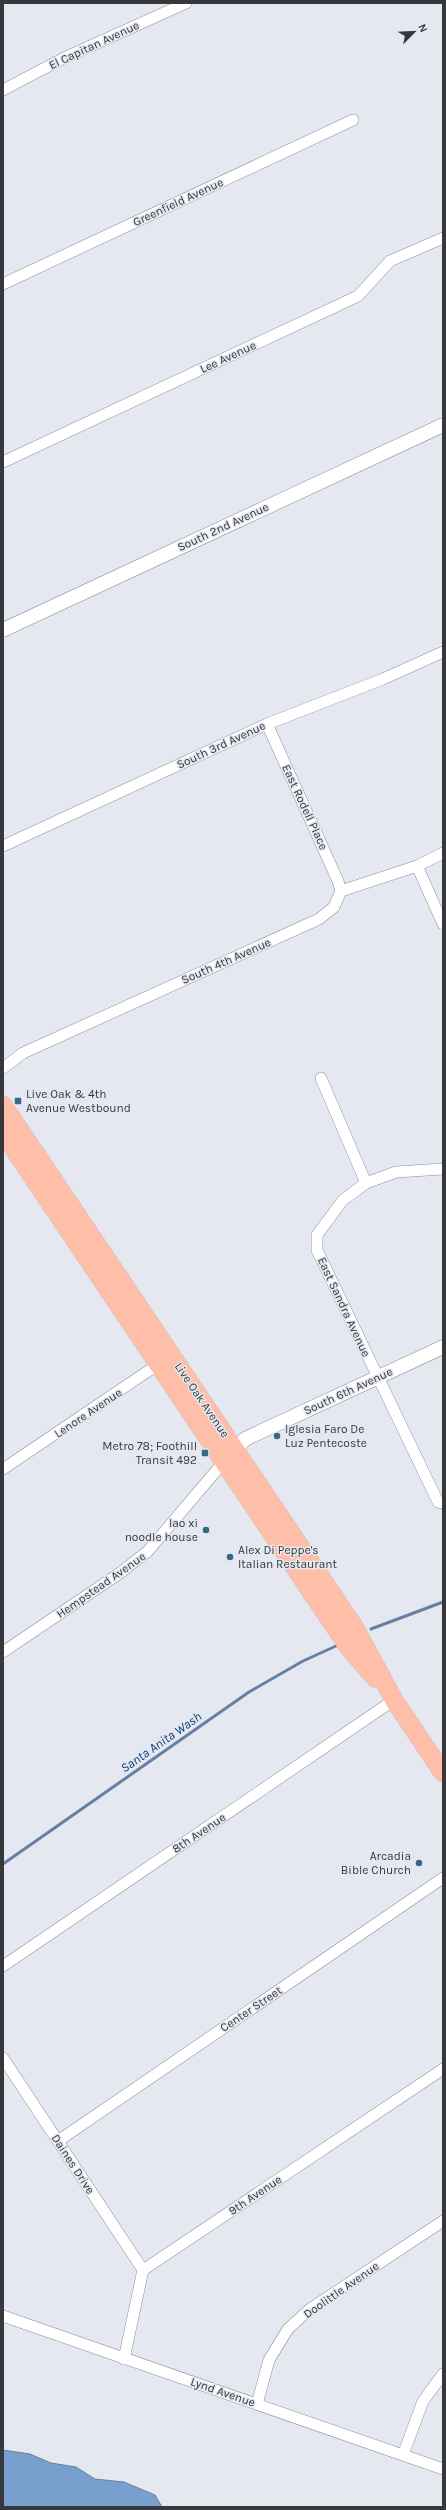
<svg xmlns="http://www.w3.org/2000/svg" width="446" height="2510" font-family="Karla,sans-serif">
<rect width="100%" height="100%" fill="#e6e8f1"/>
<path fill="#799fcf" stroke="#6580a3" d="M 3,2450 L 30,2454 L 51,2463 L 76,2467 L 95,2479 L 124,2482 L 155,2495 L 162,2507 L 3,2507 Z"/>
<g fill="none" stroke-linecap="round" stroke-linejoin="round">
<path stroke="#6580a3" stroke-width="3" d="M 371,1629 L 443,1602
M 3,1864 L 249,1692 L 303,1661 L 336,1646"/>
<g stroke="#8c8f97" stroke-width="12">
<path id="minor" d="M 3,90 L 64,58 L 186,3
M 3,284 L 353,120
M 3,462 L 358,296 L 390,261 L 443,238
M 267,724 L 338,881 L 341,891
M 3,846 L 267,724 L 383,679 L 443,652
M 417,866 L 443,924
M 3,1068 L 23,1053 L 319,919 L 334,907 L 341,891 L 417,866 L 443,853
M 321,1078 L 366,1183 L 343,1200 L 317,1235 L 317,1250 L 438,1502 L 443,1503
M 366,1183 L 396,1172 L 443,1169
M 3,1469 L 163,1361
M 3,1652 L 120,1573 L 148,1551 L 227,1458
M 3,1966 L 394,1700
M 3,2058 L 143,2270
M 58,2141 L 443,1878
M 3,2316 L 443,2469
M 124,2359 L 143,2270 L 443,2069
M 257,2404 L 269,2360 L 288,2329 L 310,2309 L 443,2221
M 403,2455 L 423,2401 L 443,2374"/>
</g>
<g stroke="#8c8f97" stroke-width="15">
<path id="tertiary" d="M 3,630 L 443,425
M 235,1450 L 245,1439 L 443,1347"/>
</g>
<g stroke="#c7c7c8" stroke-width="19">
<path id="primary" d="M 3,1105 L 355,1628 L 394,1700 L 443,1773
M 3,1133 L 330,1620 L 350,1649 L 375,1678"/>
</g>
<use href="#minor" stroke="#fff" stroke-width="11"/>
<use href="#tertiary" stroke="#fff" stroke-width="14"/>
<use href="#primary" stroke="#febea7" stroke-width="18"/>
</g>
<g fill="#336b85" stroke="#e6e8f1" stroke-width="1.5">
<rect x="14" y="1097" width="8" height="8" rx="2"/>
<circle cx="277" cy="1436" r="4"/>
<rect x="201" y="1449" width="8" height="8" rx="2"/>
<circle cx="206" cy="1530" r="4"/>
<circle cx="230" cy="1557" r="4"/>
<circle cx="419" cy="1863" r="4"/>
</g>
<g text-anchor="middle" dominant-baseline="central" stroke-width="3" stroke-linejoin="round" paint-order="stroke">
<g font-size="12" fill="#36383b" stroke="#e6e8f1">
<text transform="translate(94 45) rotate(-25)">El Capitan Avenue</text>
<text transform="translate(178 202) rotate(-25)">Greenfield Avenue</text>
<text transform="translate(228 357) rotate(-25)">Lee Avenue</text>
<text transform="translate(223 527) rotate(-25)">South 2nd Avenue</text>
<text transform="translate(221 745) rotate(-25)">South 3rd Avenue</text>
<text transform="translate(305 807) rotate(65)">East Rodell Place</text>
<text transform="translate(226 961) rotate(-24)">South 4th Avenue</text>
<text transform="translate(344 1307) rotate(65)">East Sandra Avenue</text>
<text transform="translate(348 1391) rotate(-25)">South 6th Avenue</text>
<text transform="translate(202 1400) rotate(56)">Live Oak Avenue</text>
<text transform="translate(88 1413) rotate(-34)">Lenore Avenue</text>
<text transform="translate(101 1585) rotate(-35)">Hempstead Avenue</text>
<text transform="translate(199 1833) rotate(-34)">8th Avenue</text>
<text transform="translate(251 2009) rotate(-34)">Center Street</text>
<text transform="translate(73 2164) rotate(57)">Daines Drive</text>
<text transform="translate(255 2195) rotate(-34)">9th Avenue</text>
<text transform="translate(341 2290) rotate(-35)">Doolittle Avenue</text>
<text transform="translate(223 2392) rotate(19)">Lynd Avenue</text>
</g>
<g font-size="12" fill="#36383b" stroke="#e6e8f1" text-anchor="start">
<text x="26" y="1094">Live Oak &amp; 4th<tspan x="26" dy="14">Avenue Westbound</tspan></text>
<text x="285" y="1429">Iglesia Faro De<tspan x="285" dy="14">Luz Pentecoste</tspan></text>
<text x="197" y="1446" text-anchor="end">Metro 78; Foothill<tspan x="197" dy="14">Transit 492</tspan></text>
<text x="198" y="1523" text-anchor="end">lao xi<tspan x="198" dy="14">noodle house</tspan></text>
<text x="238" y="1550">Alex Di Peppe's<tspan x="238" dy="14">Italian Restaurant</tspan></text>
<text x="411" y="1856" text-anchor="end">Arcadia<tspan x="411" dy="14">Bible Church</tspan></text>
</g>
<g font-size="13" font-style="italic" fill="#073d77" stroke="#e6e8f1">
<text transform="translate(161 1742) rotate(-35)">Santa Anita Wash</text>
</g>
</g>
<rect width="446" height="2510" fill="none" stroke="#36383b" stroke-width="8"/>
<g transform="translate(414 32) rotate(66)" stroke="#e6e8f1" stroke-width="3" paint-order="stroke">
<path d="M0-3L7 15L0 10L-7 15Z" fill="#36383b"/>
<text y="-6" font-size="11" font-weight="bold" text-anchor="middle" fill="#36383b">N</text>
</g>
</svg>
